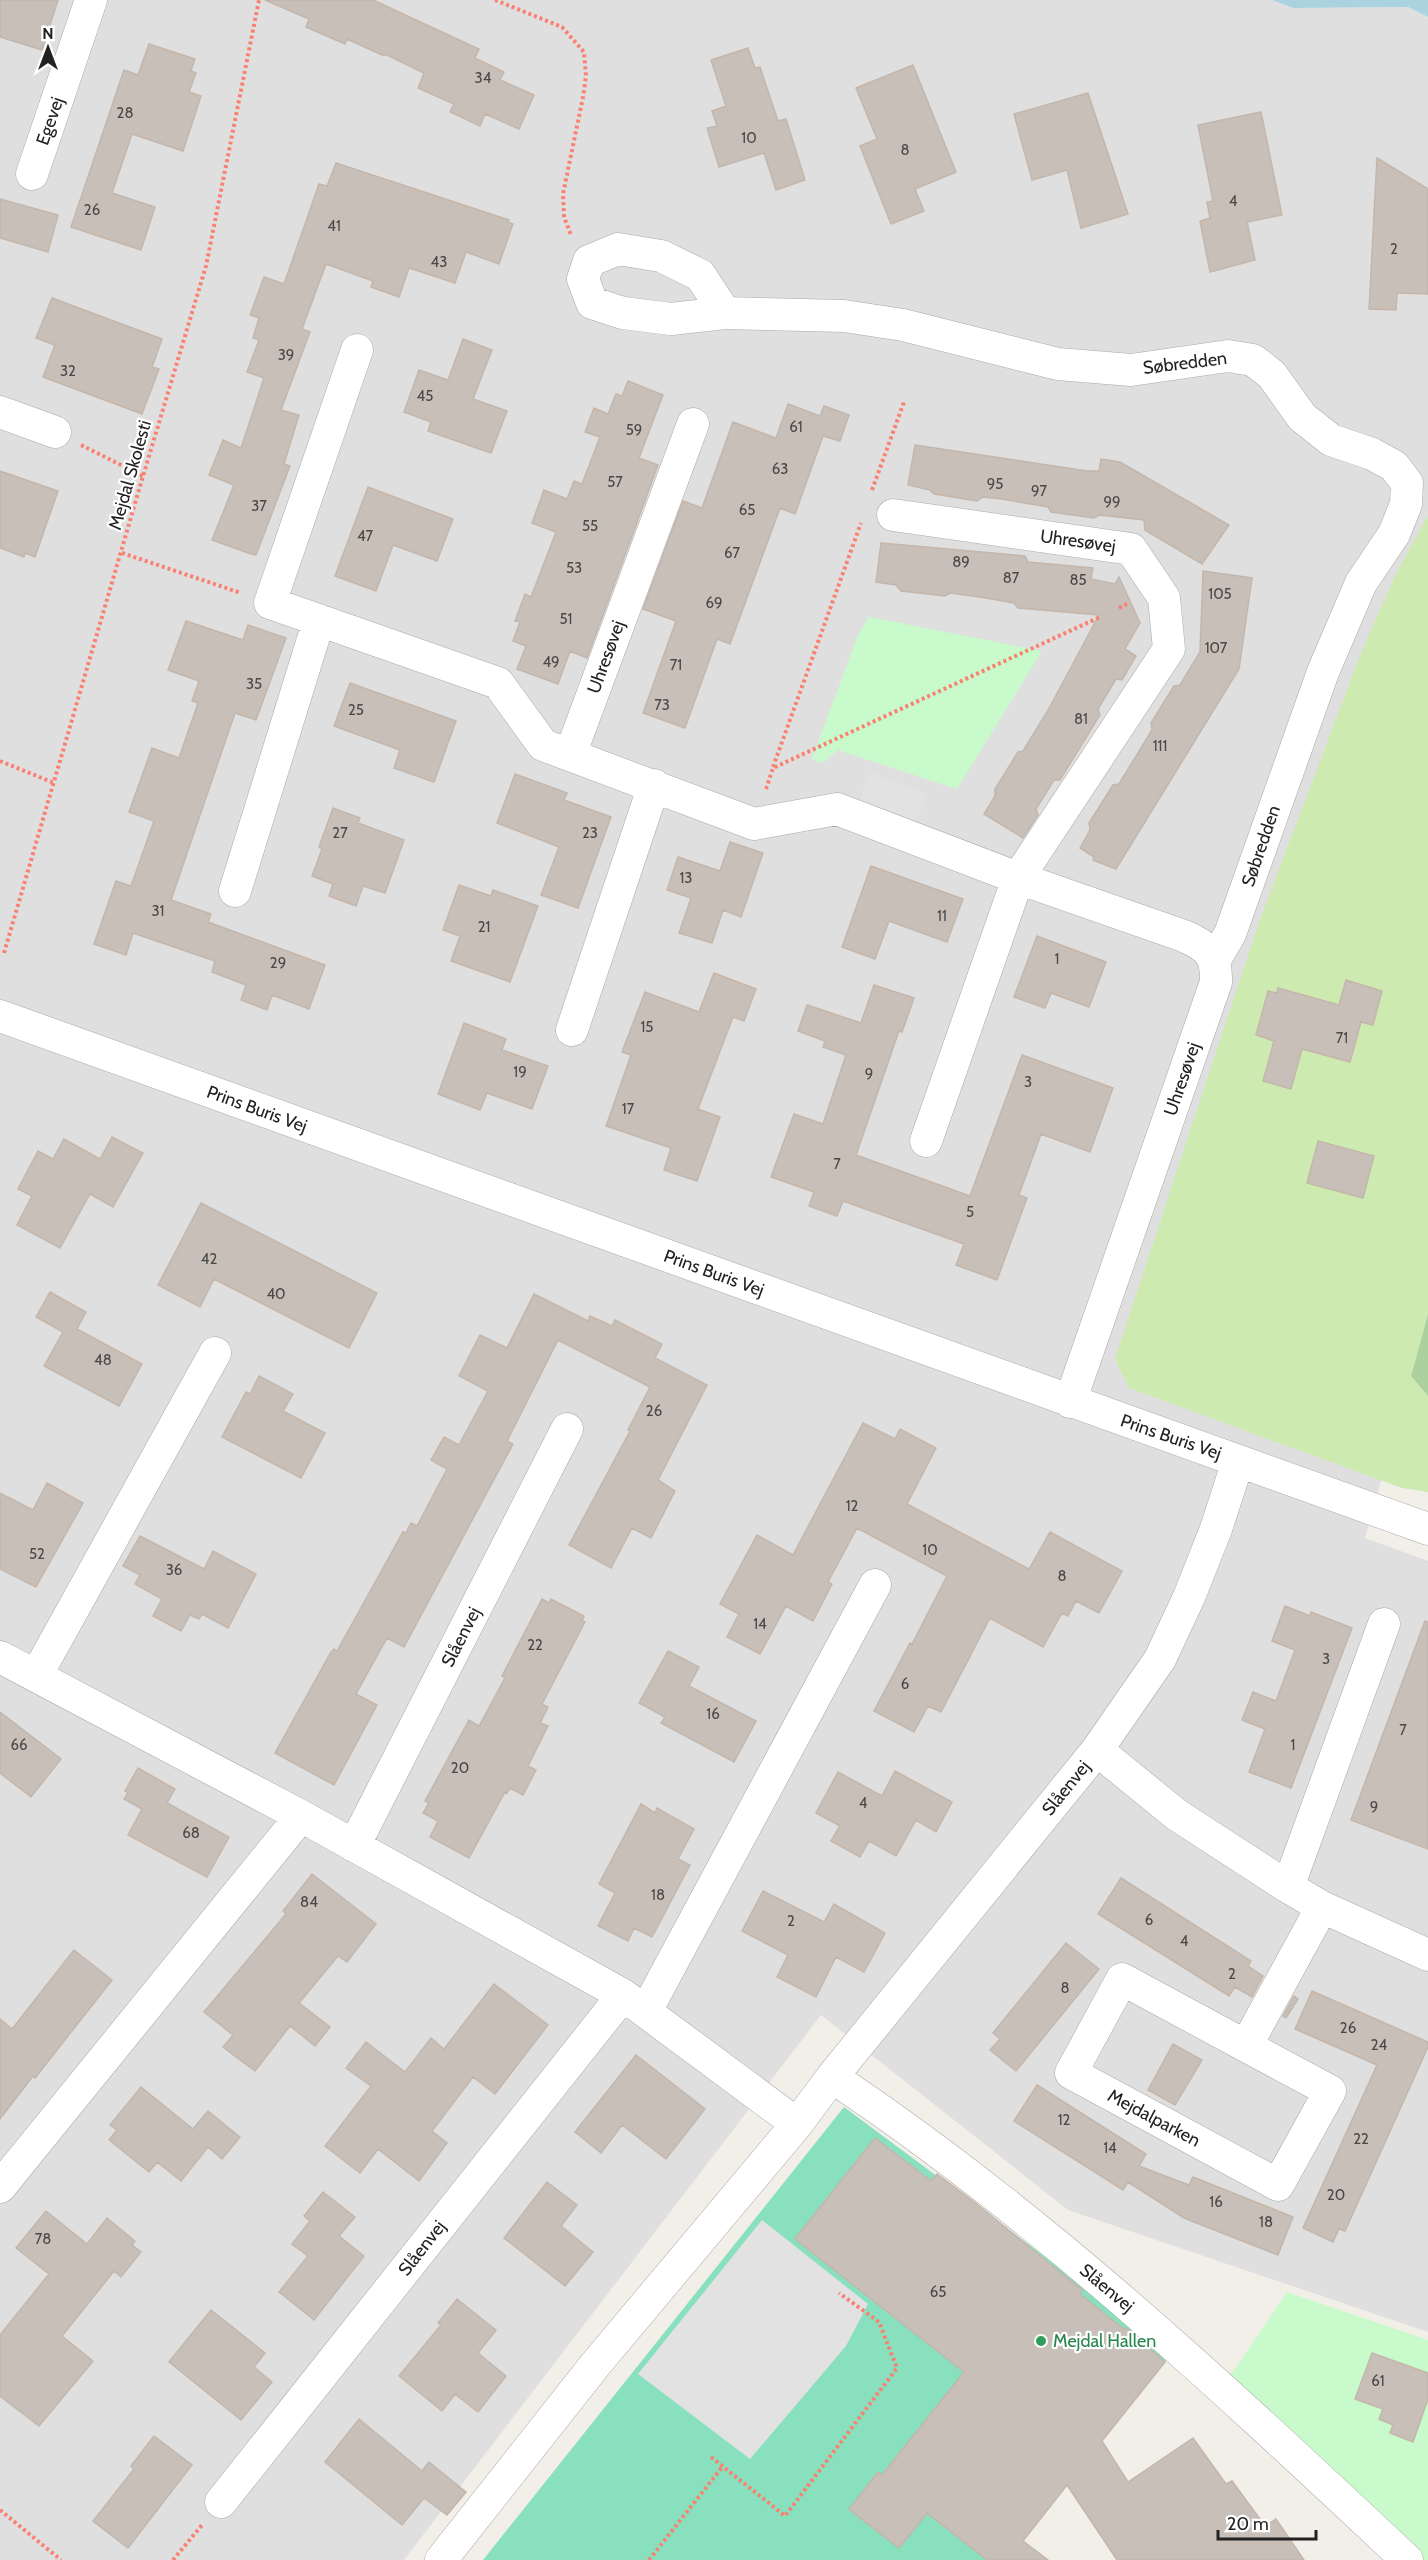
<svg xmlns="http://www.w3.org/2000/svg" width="1428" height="2560" font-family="Cabin,sans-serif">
<rect width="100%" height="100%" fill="#f2efe9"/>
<path fill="#e0dfdf" d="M 0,0 L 1272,0 L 1293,8 L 1408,7 L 1428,17 L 1428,523 L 1273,885 L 1428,971 L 1428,1314 L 1365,1538 L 1428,1561 L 1428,2332 L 1068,2210 L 821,2015 L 404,2560 L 0,2560 Z"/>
<path fill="#cdebb0" d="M 1428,515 L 1428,1314 L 1411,1376 L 1428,1396 L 1428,1492 L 1402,1488 L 1129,1388 L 1115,1359 L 1258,925 L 1361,653 L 1396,574 Z"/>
<path fill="#add19e" d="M 1428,1314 L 1428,1396 L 1411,1376 Z"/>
<path fill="#c8facc" d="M 869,617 L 1042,651 L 957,789 L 838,750 L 822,763 L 812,759 L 858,635 Z
M 1287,2292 L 1428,2340 L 1428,2560 L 1419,2560 L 1225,2377 L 1235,2369 Z"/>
<path fill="#88e0be" d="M 844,2107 L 1173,2352 L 1007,2560 L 483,2560 Z"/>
<path fill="#e2e2e2" d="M 870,772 L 927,794 L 916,823 L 859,803 Z
M 762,2220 L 868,2304 L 846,2346 L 750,2459 L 638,2374 Z"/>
<path fill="#aad3df" d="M 1272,0 L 1428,0 L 1428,17 L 1408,7 L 1293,8 Z"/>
<path fill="#c7bfb8" stroke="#c4b6ab" stroke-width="1.5" d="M 0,0 L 58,0 L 42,50 L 0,37 Z
M 265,0 L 373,0 L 479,49 L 475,58 L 504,72 L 500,80 L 534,95 L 519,129 L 485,114 L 480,126 L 450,112 L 454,104 L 418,88 L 424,73 L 387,55 L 382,55 L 347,39 L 345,44 L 306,27 L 309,19 Z
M 149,44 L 195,59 L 191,71 L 196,73 L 189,92 L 201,96 L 183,151 L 132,134 L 112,193 L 155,207 L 141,250 L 71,227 L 124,70 L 138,75 Z
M 748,48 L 755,68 L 760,67 L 778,121 L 786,119 L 805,180 L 776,190 L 764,153 L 719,167 L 707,128 L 717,126 L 712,111 L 726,106 L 711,60 Z
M 913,65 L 956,172 L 915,189 L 924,211 L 891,224 L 860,146 L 877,139 L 856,88 Z
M 1088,93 L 1128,214 L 1081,228 L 1067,170 L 1032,180 L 1014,114 Z
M 1261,112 L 1282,215 L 1247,222 L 1255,260 L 1210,272 L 1200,221 L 1210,218 L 1207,202 L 1213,201 L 1198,125 Z
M 1377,158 L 1428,189 L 1428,294 L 1397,293 L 1396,310 L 1369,309 Z
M 336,163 L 509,220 L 508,222 L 513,224 L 499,264 L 466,252 L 455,283 L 409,268 L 399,297 L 371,287 L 373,281 L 326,264 L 302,329 L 310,332 L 281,410 L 299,415 L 284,464 L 290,466 L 256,555 L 251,554 L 212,540 L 234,485 L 209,475 L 223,440 L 241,448 L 264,378 L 247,372 L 259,340 L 253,338 L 259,318 L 250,315 L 264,277 L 284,284 L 319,184 L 327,186 Z
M 0,199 L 58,215 L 48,252 L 0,238 Z
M 52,298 L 162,339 L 152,367 L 159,369 L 142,414 L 43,377 L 55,345 L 36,338 Z
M 463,339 L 492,350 L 473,399 L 507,411 L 491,453 L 428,431 L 431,422 L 404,412 L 419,370 L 448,380 Z
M 628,381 L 663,395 L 639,458 L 658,465 L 587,658 L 570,651 L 558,684 L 517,669 L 526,646 L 513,641 L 520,622 L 515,621 L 525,594 L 531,597 L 556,532 L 532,523 L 544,490 L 567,499 L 574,481 L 582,484 L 600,437 L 585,432 L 594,408 L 608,414 L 616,394 L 622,396 Z
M 788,404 L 820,416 L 824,406 L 849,415 L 840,441 L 823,436 L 795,514 L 780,508 L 730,644 L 717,639 L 685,728 L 643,713 L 676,621 L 643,609 L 683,501 L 702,508 L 733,422 L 776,438 Z
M 915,445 L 1087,471 L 1099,471 L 1101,459 L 1120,462 L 1229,525 L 1202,564 L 1145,530 L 1144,520 L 1099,515 L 1094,518 L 1051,512 L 1048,507 L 1002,499 L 983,497 L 977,501 L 934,494 L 930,490 L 908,485 Z
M 0,471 L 58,491 L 35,557 L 25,553 L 24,557 L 0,548 Z
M 368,487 L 453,519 L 437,561 L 393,545 L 376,591 L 335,576 Z
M 881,543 L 1025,556 L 1028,562 L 1093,568 L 1091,579 L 1115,584 L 1119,577 L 1140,623 L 1125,649 L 1136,656 L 1122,680 L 1116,679 L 1098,709 L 1100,715 L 1060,780 L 1054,780 L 1036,809 L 1038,815 L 1023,838 L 984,814 L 995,796 L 995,789 L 1018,752 L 1023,751 L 1047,712 L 1099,615 L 1018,608 L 1014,603 L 980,597 L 950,593 L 945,596 L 901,591 L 896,585 L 876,582 Z
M 1203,571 L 1252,578 L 1239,669 L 1116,869 L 1093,860 L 1094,857 L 1080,848 L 1090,830 L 1089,823 L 1113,785 L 1119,784 L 1152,730 L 1151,723 L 1174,686 L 1180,685 L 1200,652 Z
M 186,621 L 243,640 L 248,625 L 286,638 L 256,720 L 235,713 L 171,900 L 211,914 L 208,922 L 325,965 L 309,1009 L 272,995 L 267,1010 L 241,1000 L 246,985 L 212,972 L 215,961 L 133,933 L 126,955 L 94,944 L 116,881 L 131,886 L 154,821 L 129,812 L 152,748 L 179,758 L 198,703 L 192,701 L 199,681 L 168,670 Z
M 350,683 L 456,721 L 434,782 L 394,768 L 400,750 L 334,726 Z
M 515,774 L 567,793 L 564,800 L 611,817 L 578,908 L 541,895 L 559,847 L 497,823 Z
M 333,808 L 360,818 L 358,823 L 404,840 L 385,893 L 363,886 L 356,906 L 329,896 L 333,884 L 312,876 L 322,849 L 319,847 Z
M 730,842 L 763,853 L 741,917 L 723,910 L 712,943 L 679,933 L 691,898 L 667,890 L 678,857 L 720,871 Z
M 871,866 L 963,899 L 947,942 L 889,921 L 875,959 L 842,947 Z
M 459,885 L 491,896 L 493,890 L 538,906 L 510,982 L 451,961 L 460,936 L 443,930 Z
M 1037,936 L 1106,962 L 1089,1007 L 1051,993 L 1045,1008 L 1014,997 Z
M 714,973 L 756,989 L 744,1021 L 733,1017 L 698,1109 L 720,1117 L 697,1181 L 664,1170 L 671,1148 L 606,1126 L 631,1055 L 622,1052 L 645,992 L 699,1012 Z
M 1346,980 L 1382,991 L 1373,1025 L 1361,1022 L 1350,1062 L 1302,1049 L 1291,1089 L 1263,1081 L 1274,1041 L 1256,1035 L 1268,991 L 1277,993 L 1278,988 L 1339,1005 Z
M 874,985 L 914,998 L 902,1032 L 899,1031 L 856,1155 L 970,1196 L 1022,1055 L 1113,1088 L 1090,1152 L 1041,1134 L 1019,1195 L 1027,1198 L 997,1280 L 956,1265 L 964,1244 L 843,1201 L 837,1216 L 809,1206 L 814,1192 L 771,1177 L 794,1114 L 823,1124 L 846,1055 L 823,1047 L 825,1041 L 798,1031 L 807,1005 L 861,1023 Z
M 464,1023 L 506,1039 L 502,1050 L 548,1066 L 532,1109 L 487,1093 L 480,1110 L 438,1094 Z
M 112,1137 L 143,1153 L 113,1207 L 90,1194 L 60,1248 L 17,1225 L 32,1196 L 18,1189 L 38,1151 L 53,1159 L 64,1139 L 100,1159 Z
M 1318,1141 L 1374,1156 L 1363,1198 L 1307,1183 Z
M 201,1203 L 377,1293 L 349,1348 L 214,1279 L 200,1307 L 158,1285 Z
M 50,1292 L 86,1312 L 77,1329 L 142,1364 L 119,1406 L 44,1366 L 63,1332 L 36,1317 Z
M 534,1294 L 588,1321 L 590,1316 L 612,1326 L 615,1320 L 662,1344 L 655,1358 L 707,1385 L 658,1480 L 675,1491 L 651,1538 L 632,1528 L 611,1568 L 569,1545 L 630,1431 L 628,1430 L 650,1387 L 558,1340 L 507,1441 L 513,1444 L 404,1647 L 387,1638 L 356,1694 L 377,1705 L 334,1785 L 275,1753 L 331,1652 L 334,1649 L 337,1651 L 403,1532 L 406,1533 L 411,1523 L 417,1526 L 447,1469 L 431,1460 L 444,1437 L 459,1445 L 488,1391 L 459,1376 L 480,1335 L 507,1348 Z
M 259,1376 L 293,1394 L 283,1411 L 325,1433 L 301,1478 L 222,1437 L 246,1392 L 250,1394 Z
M 863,1423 L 895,1439 L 900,1429 L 936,1448 L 907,1504 L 1029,1569 L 1050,1532 L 1122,1571 L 1099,1613 L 1076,1601 L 1068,1616 L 1062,1613 L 1043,1647 L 990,1618 L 941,1712 L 928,1706 L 914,1732 L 874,1711 L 910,1643 L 912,1644 L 947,1576 L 857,1528 L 828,1582 L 832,1584 L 813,1621 L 786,1606 L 760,1654 L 727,1637 L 739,1614 L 720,1604 L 757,1535 L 793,1555 Z
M 47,1483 L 83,1503 L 36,1587 L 0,1569 L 0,1493 L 33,1510 Z
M 140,1536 L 204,1569 L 213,1551 L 256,1574 L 228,1628 L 202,1614 L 199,1619 L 190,1615 L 181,1631 L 153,1616 L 162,1599 L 135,1584 L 140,1575 L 123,1566 Z
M 542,1599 L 549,1603 L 551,1599 L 584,1616 L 582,1621 L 585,1622 L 542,1704 L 548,1707 L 540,1723 L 548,1726 L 528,1766 L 536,1770 L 523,1795 L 510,1788 L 507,1793 L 505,1792 L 469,1858 L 430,1837 L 438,1821 L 423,1813 L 429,1803 L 425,1801 L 469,1720 L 479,1726 L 505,1678 L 502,1676 Z
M 1285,1606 L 1310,1616 L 1311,1612 L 1352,1628 L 1291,1788 L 1249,1772 L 1265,1729 L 1242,1720 L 1253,1692 L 1276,1701 L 1295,1650 L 1272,1641 Z
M 1425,1621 L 1428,1622 L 1428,1849 L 1351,1820 Z
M 668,1651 L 699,1667 L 689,1686 L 756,1721 L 734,1762 L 661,1723 L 665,1717 L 639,1703 Z
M 0,1712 L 61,1759 L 31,1797 L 0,1773 Z
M 138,1768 L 175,1789 L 167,1803 L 229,1837 L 207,1877 L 128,1835 L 142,1809 L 124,1799 L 128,1793 L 125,1791 Z
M 895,1771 L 952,1802 L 936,1832 L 916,1820 L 896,1856 L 869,1841 L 860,1857 L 831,1841 L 840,1826 L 816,1813 L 838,1772 L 882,1796 Z
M 641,1804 L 655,1813 L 657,1808 L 694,1829 L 678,1859 L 690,1865 L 652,1937 L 634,1928 L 628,1941 L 598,1926 L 615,1893 L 599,1884 Z
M 312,1874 L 376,1924 L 347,1962 L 338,1956 L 299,2003 L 330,2027 L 315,2046 L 290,2026 L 255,2071 L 223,2047 L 233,2035 L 204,2012 L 286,1914 L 283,1911 Z
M 1121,1878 L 1251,1961 L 1248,1966 L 1263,1976 L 1252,1997 L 1235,1987 L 1229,1996 L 1098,1914 Z
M 763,1891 L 824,1922 L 834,1904 L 885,1933 L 864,1972 L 836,1957 L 816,1997 L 777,1977 L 788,1955 L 742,1931 Z
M 1066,1943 L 1099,1969 L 1016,2071 L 990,2050 L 1000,2039 L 993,2033 Z
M 74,1950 L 112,1980 L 35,2078 L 33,2076 L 0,2119 L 0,2019 L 12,2029 Z
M 494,1984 L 548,2025 L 495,2094 L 473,2077 L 432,2131 L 447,2143 L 419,2181 L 378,2149 L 360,2173 L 325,2146 L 371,2086 L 346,2068 L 366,2042 L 405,2072 L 431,2038 L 444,2049 Z
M 1312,1991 L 1428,2042 L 1428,2047 L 1345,2231 L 1339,2229 L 1333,2242 L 1303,2228 L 1377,2065 L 1295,2029 Z
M 1294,1996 L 1298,1999 L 1286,2018 L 1283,2016 Z
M 1173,2044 L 1202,2060 L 1175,2105 L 1148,2090 Z
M 636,2055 L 705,2109 L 666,2159 L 622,2125 L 601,2153 L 575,2132 Z
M 1037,2085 L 1146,2154 L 1139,2166 L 1189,2185 L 1193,2177 L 1293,2217 L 1278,2255 L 1184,2218 L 1128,2182 L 1123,2190 L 1014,2121 Z
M 141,2087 L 193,2129 L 208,2111 L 240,2137 L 222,2159 L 208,2147 L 181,2181 L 157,2162 L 149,2172 L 109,2140 L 117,2130 L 110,2125 Z
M 875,2138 L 931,2181 L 937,2174 L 973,2201 L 1082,2290 L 1080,2294 L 1125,2330 L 1126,2328 L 1165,2362 L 1102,2441 L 1128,2482 L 1193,2438 L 1226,2484 L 1232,2481 L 1265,2526 L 1276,2519 L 1304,2560 L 1117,2560 L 1067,2485 L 1023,2541 L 1048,2560 L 987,2560 L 927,2513 L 899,2548 L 849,2509 L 878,2472 L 882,2475 L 964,2372 L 795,2239 Z
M 547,2182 L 577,2205 L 561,2226 L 593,2252 L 565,2286 L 504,2238 Z
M 323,2192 L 355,2217 L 339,2236 L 364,2256 L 314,2320 L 279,2292 L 308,2256 L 292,2244 L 310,2221 L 304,2216 Z
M 46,2211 L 87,2244 L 107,2218 L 135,2241 L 132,2245 L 141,2252 L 121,2277 L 114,2271 L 62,2336 L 93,2361 L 39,2426 L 0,2396 L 0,2335 L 49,2274 L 16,2248 Z
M 457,2299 L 496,2330 L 478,2353 L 506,2376 L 478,2412 L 455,2394 L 442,2411 L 399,2376 L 441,2325 L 438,2323 Z
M 211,2310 L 265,2353 L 254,2367 L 272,2382 L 241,2420 L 169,2362 Z
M 1372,2353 L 1428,2373 L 1428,2399 L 1413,2442 L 1390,2433 L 1393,2425 L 1379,2419 L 1383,2409 L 1355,2399 Z
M 359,2419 L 422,2471 L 429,2462 L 466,2492 L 447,2515 L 424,2498 L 402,2525 L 325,2462 Z
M 154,2436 L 192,2465 L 128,2548 L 93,2521 L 134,2469 L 131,2466 Z"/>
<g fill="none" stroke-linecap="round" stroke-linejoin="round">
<g stroke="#a9a9a9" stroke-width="33">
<path id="minor" d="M 32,174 L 91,0
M 725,313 L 700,275 L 661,256 L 618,249 L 589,261 L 583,279 L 592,303 L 623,313 L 671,319 L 725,313 L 844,316 L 903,325 L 1058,364 L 1131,370 L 1228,356 L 1253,360 L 1272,375 L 1302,417 L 1331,440 L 1372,454 L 1394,466 L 1407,483 L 1406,504 L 1394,534 L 1361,583 L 1323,672 L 1230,934 L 1214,961
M 357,350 L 270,603 L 498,683 L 543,745 L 754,824 L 837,809 L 1018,878 L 1184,936 C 1207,946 1217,954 1216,982 L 1070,1402
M 0,412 L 55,432
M 893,515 L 1131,549 L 1164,598 L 1169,649 L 1018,878 L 926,1141
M 570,755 L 693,424
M 235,891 L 319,620
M 0,1016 L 1428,1529
M 572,1030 L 654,785
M 0,1657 L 301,1816 L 623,1995 L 797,2124
M 36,1676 L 215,1353
M 1097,1750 L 1177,1815 L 1288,1887 L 1322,1907 L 1428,1955
M 354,1846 L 567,1429
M 1288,1887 L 1384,1624
M 646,2011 L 875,1585
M 1246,2046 L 1122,1979 L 1071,2073 L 1278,2185 L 1330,2091 L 1246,2046 L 1322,1907
M 832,2077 C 1041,2216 1224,2389 1407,2560
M 0,2187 L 301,1816
M 221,2502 L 623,1995
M 441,2560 L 595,2365 L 797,2124 L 832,2077 L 1097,1750 L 1160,1659 L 1189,1597 L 1216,1529 L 1238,1461"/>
</g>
<path stroke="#fa8072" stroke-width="4" stroke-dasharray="3 3" stroke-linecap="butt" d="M 495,0 L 562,27 L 584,52 L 586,76 L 583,97 L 563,194 L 564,217 L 571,235
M 81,445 L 143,476
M 872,490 L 904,402
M 122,553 L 241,593
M 1119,608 L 1129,603
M 0,761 L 54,783
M 773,767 L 861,523
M 766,789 L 773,768 L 1100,617
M 4,953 L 143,476 L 206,266 L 259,0
M 711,2457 L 785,2516 L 897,2368 L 879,2322 L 839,2293
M 0,2510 L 61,2560
M 173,2560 L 202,2525
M 649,2560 L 723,2466"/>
<use href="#minor" stroke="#fff" stroke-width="32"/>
</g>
<circle fill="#2e9e5b" stroke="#fff" stroke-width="2" cx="1041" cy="2341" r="6"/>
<g text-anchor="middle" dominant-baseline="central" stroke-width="4.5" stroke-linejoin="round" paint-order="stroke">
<g font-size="15" fill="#4b4948">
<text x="483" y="78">34</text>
<text x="125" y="113">28</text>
<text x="749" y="138">10</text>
<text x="905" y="150">8</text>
<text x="1233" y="201">4</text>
<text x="92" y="210">26</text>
<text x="334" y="226">41</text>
<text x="1394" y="249">2</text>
<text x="439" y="262">43</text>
<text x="286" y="355">39</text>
<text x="68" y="371">32</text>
<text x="425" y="396">45</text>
<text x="796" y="427">61</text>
<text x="634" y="430">59</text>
<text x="780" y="469">63</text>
<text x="615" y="482">57</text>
<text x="995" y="484">95</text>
<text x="1039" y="491">97</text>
<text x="1112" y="502">99</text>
<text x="259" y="506">37</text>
<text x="747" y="510">65</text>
<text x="590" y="526">55</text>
<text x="365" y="536">47</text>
<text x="732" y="553">67</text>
<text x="961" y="562">89</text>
<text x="574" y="568">53</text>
<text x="1011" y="578">87</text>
<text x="1078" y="580">85</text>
<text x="1220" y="594">105</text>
<text x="714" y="603">69</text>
<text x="566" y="619">51</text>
<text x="1216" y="648">107</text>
<text x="551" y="662">49</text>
<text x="676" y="665">71</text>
<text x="254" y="684">35</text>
<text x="662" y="705">73</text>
<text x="356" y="710">25</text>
<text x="1081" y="719">81</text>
<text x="1160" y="746">111</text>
<text x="340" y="833">27</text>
<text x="590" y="833">23</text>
<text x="686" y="878">13</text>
<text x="158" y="911">31</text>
<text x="942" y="916">11</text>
<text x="484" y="927">21</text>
<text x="1057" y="959">1</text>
<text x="278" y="963">29</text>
<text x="647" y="1027">15</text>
<text x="1342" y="1038">71</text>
<text x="520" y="1072">19</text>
<text x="869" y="1074">9</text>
<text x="1028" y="1082">3</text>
<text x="628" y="1109">17</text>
<text x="837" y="1164">7</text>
<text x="970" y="1212">5</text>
<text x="209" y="1259">42</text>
<text x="276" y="1294">40</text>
<text x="103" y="1360">48</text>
<text x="654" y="1411">26</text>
<text x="852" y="1506">12</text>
<text x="930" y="1550">10</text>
<text x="37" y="1554">52</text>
<text x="174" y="1570">36</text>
<text x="1062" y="1576">8</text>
<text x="760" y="1624">14</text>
<text x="535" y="1645">22</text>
<text x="1326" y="1659">3</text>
<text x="905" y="1684">6</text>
<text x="713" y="1714">16</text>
<text x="1403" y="1730">7</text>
<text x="19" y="1745">66</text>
<text x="1293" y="1745">1</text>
<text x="460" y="1768">20</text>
<text x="863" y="1803">4</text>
<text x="1374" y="1807">9</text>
<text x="191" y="1833">68</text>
<text x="658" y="1895">18</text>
<text x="309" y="1902">84</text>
<text x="1149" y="1920">6</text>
<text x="791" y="1921">2</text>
<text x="1184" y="1941">4</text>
<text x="1232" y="1974">2</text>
<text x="1065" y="1988">8</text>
<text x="1348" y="2028">26</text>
<text x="1379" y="2045">24</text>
<text x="1064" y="2120">12</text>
<text x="1361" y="2139">22</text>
<text x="1110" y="2148">14</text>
<text x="1336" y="2195">20</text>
<text x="1216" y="2202">16</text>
<text x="1266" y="2222">18</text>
<text x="43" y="2239">78</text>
<text x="938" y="2292">65</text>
<text x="1378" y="2381">61</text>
</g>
<g font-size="18" fill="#222" stroke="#fff">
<text transform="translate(50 121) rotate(-71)">Egevej</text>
<text transform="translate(1185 363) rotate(-7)">Søbredden</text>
<text transform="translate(130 475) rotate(-74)">Mejdal Skolesti</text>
<text transform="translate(1078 541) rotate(8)">Uhresøvej</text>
<text transform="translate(606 657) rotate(-70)">Uhresøvej</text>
<text transform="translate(1261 846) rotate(-71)">Søbredden</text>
<text transform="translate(1182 1079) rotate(-71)">Uhresøvej</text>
<text transform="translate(257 1109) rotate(20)">Prins Buris Vej</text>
<text transform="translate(714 1273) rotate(20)">Prins Buris Vej</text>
<text transform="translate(1171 1437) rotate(19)">Prins Buris Vej</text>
<text transform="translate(461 1637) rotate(-63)">Slåenvej</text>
<text transform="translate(1066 1788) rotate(-51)">Slåenvej</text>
<text transform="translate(1154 2118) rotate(28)">Mejdalparken</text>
<text transform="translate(422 2248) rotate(-52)">Slåenvej</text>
<text transform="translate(1107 2288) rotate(40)">Slåenvej</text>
</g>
<g font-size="18" fill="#27864d" stroke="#fff" text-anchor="start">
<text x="1053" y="2341">Mejdal Hallen</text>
</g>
</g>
<g transform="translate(48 48)" stroke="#ffffff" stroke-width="4.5" paint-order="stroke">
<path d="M0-4.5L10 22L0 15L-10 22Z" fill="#222222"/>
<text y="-9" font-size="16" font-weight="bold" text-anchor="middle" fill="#222222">N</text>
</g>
<path d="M1218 2530v9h98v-9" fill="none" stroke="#222222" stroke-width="3"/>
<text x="1227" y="2530" font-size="18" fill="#222222" stroke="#ffffff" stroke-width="4.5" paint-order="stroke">20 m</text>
</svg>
